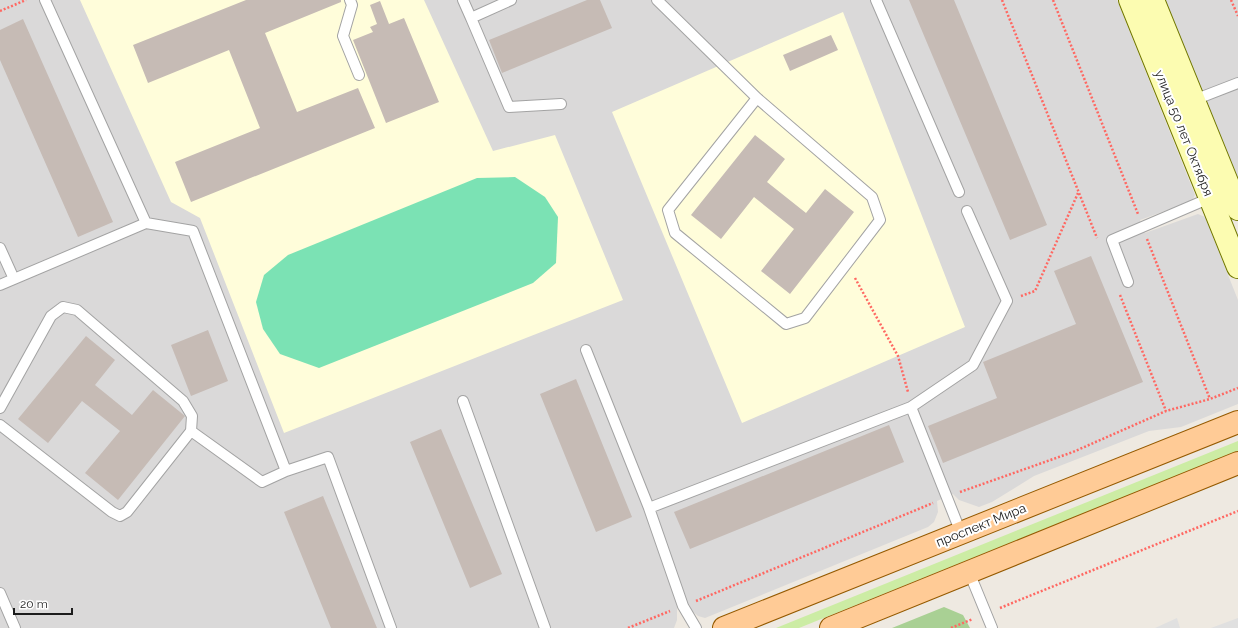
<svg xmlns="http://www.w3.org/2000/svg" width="1238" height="628" font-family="Raleway,sans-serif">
<rect width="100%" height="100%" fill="#eee9e1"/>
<path fill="#dad9d9" d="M 0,0 L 1117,0 L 1195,195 L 1192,201 L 1140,220 L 1145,233 L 1198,214 L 1205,217 L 1238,300 L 1238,404 L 1181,427 L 1149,431 L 1034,476 L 992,502 L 979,507 L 959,500 L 953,494 L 937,501 L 938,512 L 934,522 L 928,527 L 705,618 L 698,616 L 692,611 L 689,604 L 677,608 L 677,620 L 674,628 L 0,628 Z
M 1161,0 L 1238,0 L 1238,189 Z"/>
<path fill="#fffdda" d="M 80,0 L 424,0 L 493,151 L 555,135 L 623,300 L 284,433 L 200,218 L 171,202 Z
M 843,12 L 965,327 L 742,423 L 612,112 Z"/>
<path fill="#cceca4" d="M 1238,441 L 1238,451 L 799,628 L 776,628 Z"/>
<path fill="#a9d094" d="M 944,607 L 963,615 L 970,628 L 892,628 Z"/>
<path fill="#7be2b4" d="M 515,177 L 545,197 L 558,217 L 556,263 L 533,283 L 319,368 L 280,354 L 263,329 L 256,302 L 264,275 L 288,255 L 477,178 Z"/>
<path fill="#e0e0e0" d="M 1177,618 L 1180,628 L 1155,628 Z
M 1238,618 L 1238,628 L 1211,628 Z"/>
<path fill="#c6bbb5" d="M 246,0 L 341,0 L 341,2 L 265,33 L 297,112 L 358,88 L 375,128 L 191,202 L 175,162 L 260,128 L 229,50 L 148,83 L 133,45 Z
M 587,0 L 600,0 L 612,28 L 502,73 L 489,40 Z
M 909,0 L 954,0 L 1047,225 L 1010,240 Z
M 380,1 L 389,24 L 404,18 L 439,102 L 386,123 L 353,40 L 373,32 L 370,27 L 377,24 L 370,5 Z
M 23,19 L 113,222 L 78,237 L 0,60 L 0,30 Z
M 831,35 L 838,50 L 790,71 L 783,55 Z
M 755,135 L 785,159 L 767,182 L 806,213 L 825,189 L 854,212 L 790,294 L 761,271 L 794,229 L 754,197 L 721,239 L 691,215 Z
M 1091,256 L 1143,382 L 943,463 L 928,426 L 997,398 L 983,362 L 1076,324 L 1054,271 Z
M 208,330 L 228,381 L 191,396 L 171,345 Z
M 86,336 L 115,360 L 95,385 L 132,415 L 153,390 L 185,416 L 118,500 L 85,473 L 120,431 L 82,401 L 48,443 L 18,419 Z
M 576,379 L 632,517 L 596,532 L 540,394 Z
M 889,425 L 904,462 L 690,549 L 674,512 Z
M 441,429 L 502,574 L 470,588 L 410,442 Z
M 323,496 L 377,628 L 331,628 L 284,512 Z"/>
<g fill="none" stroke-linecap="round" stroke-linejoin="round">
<g stroke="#a3a3a3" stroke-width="12">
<path id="lane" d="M 45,0 L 146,223 L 193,231 L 286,471 L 328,457 L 391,628
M 350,0 L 352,5 L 343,36 L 359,75
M 463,0 L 471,18 L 511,0
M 657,0 L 757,98 L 872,197 L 880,220 L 805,318 L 786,324 L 675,233 L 668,210 L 757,98
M 876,0 L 959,192
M 471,18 L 509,107 L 561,104
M 1194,100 L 1238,83
M 0,248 L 14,279
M 1128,282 L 1112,240 L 1210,198
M 0,285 L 146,223
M 586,350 L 649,508 L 683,606 L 696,628
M 463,401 L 545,628
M 911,407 L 961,533
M 0,408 L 51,316 L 63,307 L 77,310 L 183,401 L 192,416 L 191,431 L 127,512 L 120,516 L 112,512 L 0,425
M 191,431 L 262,482 L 286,471
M 649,508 L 911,407 L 973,365 L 1007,301 L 967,211
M 969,572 L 992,628
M 0,593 L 15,628"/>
</g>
<g stroke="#717700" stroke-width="24">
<path id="secondary" d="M 1130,0 L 1238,267
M 1153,0 L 1238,209"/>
</g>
<g stroke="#955a00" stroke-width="24">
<path id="primary" d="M 724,628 L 1238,422
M 831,628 L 1238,463"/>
</g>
<path stroke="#ff6862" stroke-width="2.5" stroke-dasharray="2 2" stroke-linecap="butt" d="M 1002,0 L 1097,238
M 1053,0 L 1138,214
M 1231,0 L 1238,16
M 0,11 L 26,0
M 1147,239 L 1210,399
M 855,278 L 898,356 L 908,392
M 1120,295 L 1166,411
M 1021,296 L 1035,291 L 1078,193
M 960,492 L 1073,452 L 1166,411 L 1210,399 L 1238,388
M 696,601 L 933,503
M 1000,608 L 1238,511
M 628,628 L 670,611
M 951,628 L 973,619"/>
<use href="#lane" stroke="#fff" stroke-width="10"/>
<use href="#secondary" stroke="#fcfcb1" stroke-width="22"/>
<use href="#primary" stroke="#ffcb96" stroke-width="22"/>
</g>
<g text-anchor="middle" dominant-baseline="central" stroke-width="4" stroke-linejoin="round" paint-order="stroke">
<g font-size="13" fill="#1c1c1c" stroke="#fff">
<text transform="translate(1184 133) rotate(68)">улица 50 лет Октября</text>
<text transform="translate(981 525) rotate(-22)">проспект Мира</text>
</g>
</g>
<path d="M14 608v6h58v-6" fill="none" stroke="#1c1c1c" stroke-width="2"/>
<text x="20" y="608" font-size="12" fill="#1c1c1c" stroke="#ffffff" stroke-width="3" paint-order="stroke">20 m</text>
</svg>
